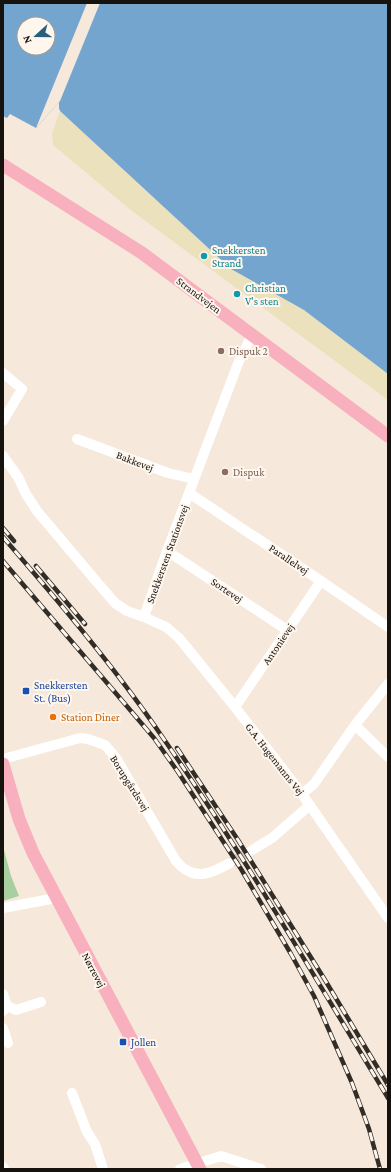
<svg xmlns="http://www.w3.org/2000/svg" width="391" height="1172" font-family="'Crimson Pro',serif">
<rect width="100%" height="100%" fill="#f6e8da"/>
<path fill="#a8cf9f" d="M 3,846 L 11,876 L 19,896 L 3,901 Z"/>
<path fill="#ebe1bc" d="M 60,111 L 231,269 L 304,310 L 388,374 L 388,400 L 132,211 L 53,145 L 52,134 Z"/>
<path fill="#74a5ce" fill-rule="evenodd" d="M 3,3 L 388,3 L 388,374 L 304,310 L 231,269 L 60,111 L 59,108 L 59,102 L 36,128 L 10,114 L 7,118 L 3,116 ZM 24,24 L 48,24 L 48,48 L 24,48 Z"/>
<path fill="#f6e8da" d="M 87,3 L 100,3 L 60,101 L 36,128 Z"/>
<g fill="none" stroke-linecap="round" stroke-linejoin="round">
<path stroke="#d4c8bb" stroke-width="10" stroke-dasharray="10 5" stroke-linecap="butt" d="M 230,863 L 249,852"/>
<path stroke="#fff" stroke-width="10" d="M 3,373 L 22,389 L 3,421
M 77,439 L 168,473 L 194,479
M 3,456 L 18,477 L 26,494 L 37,511 L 96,581 L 115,603 L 127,611 L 144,617 L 167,551 L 239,361 L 252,335
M 189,493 L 321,581 L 388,627
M 167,551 L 287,630
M 144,617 L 166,627 L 179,638 L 235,707 L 302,794 L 388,918
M 235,707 L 321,581
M 355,725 L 388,757
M 3,759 L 80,738 L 88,739 L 105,745 L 116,758 L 176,861 C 194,882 210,874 230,863
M 302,794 L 314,784 L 355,725 L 388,684
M 249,852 L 272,838 L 310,805
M 3,908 L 56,898
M 3,994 L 7,1006 L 3,1011
M 7,1006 L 16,1010 L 41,1002
M 3,1028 L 8,1043
M 72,1093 L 87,1132 L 95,1144 L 103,1169
M 3,1167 L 4,1169
M 180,1169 L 221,1156 L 261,1169"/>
<path stroke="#f8b0be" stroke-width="13" d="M 3,165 L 142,253 L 388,436
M 3,764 L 19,819 L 33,853 L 200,1169"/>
<g stroke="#322d27" stroke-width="4.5">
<path id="rail" d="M 3,528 L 14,541
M 3,537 C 58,601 113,665 161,735 C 242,852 314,976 388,1098
M 3,561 L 154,738 L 178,772 L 241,869 L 291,954 L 314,996 L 352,1083 L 369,1129 L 380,1169
M 36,566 L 85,624
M 177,748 L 238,840 L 325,980 L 388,1085"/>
</g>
<use href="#rail" stroke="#fff7ee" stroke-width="3" stroke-dasharray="9" stroke-linecap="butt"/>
</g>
<g fill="#0f9aa8" stroke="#fff7ee" stroke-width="1.5">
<circle cx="204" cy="256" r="4"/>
<circle cx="237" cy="294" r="4"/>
</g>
<g fill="#8d6e63" stroke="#fff7ee" stroke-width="1.5">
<circle cx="221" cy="351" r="4"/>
<circle cx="225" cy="472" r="4"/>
</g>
<g fill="#1a4fb4" stroke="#fff7ee" stroke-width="1.5">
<rect x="22" y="687" width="8" height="8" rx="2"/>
<rect x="119" y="1038" width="8" height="8" rx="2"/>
</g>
<circle fill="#e8710a" stroke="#fff7ee" stroke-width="1.5" cx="53" cy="717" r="4"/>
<g text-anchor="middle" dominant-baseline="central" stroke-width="4" stroke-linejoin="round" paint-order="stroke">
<g font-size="11" fill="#0d838f" stroke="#fff7ee" text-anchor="start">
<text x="212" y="250">Snekkersten<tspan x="212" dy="13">Strand</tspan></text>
<text x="245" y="288">Christian<tspan x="245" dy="13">V's sten</tspan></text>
</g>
<g font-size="11" fill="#16120d" stroke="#fff7ee">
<text transform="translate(199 295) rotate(37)">Strandvejen</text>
<text transform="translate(135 461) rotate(21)">Bakkevej</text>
<text transform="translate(167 554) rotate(-70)">Snekkersten Stationsvej</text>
<text transform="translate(289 559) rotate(34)">Parallelvej</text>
<text transform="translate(227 590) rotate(34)">Sortevej</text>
<text transform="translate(278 644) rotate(-56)">Antonievej</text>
<text transform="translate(275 759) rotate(52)">G.A. Hagemanns Vej</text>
<text transform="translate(130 783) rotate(58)">Borupgårdsvej</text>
<text transform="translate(94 970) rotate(62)">Nørrevej</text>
</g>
<g font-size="11" fill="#785e54" stroke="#fff7ee" text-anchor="start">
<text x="229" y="351">Dispuk 2</text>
<text x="233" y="472">Dispuk</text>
</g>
<g font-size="11" fill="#164399" stroke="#fff7ee" text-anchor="start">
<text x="34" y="685">Snekkersten<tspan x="34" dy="13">St. (Bus)</tspan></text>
<text x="131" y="1042">Jollen</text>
</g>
<g font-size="11" fill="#c56008" stroke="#fff7ee" text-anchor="start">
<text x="61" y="717">Station Diner</text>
</g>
</g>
<rect width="391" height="1172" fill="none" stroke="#16120d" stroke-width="8"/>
<g transform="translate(36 36) rotate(249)"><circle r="19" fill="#fff7ee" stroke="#a29b94"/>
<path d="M0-3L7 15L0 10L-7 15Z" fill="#285f7a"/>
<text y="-6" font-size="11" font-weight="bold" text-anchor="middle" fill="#16120d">N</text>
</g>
</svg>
